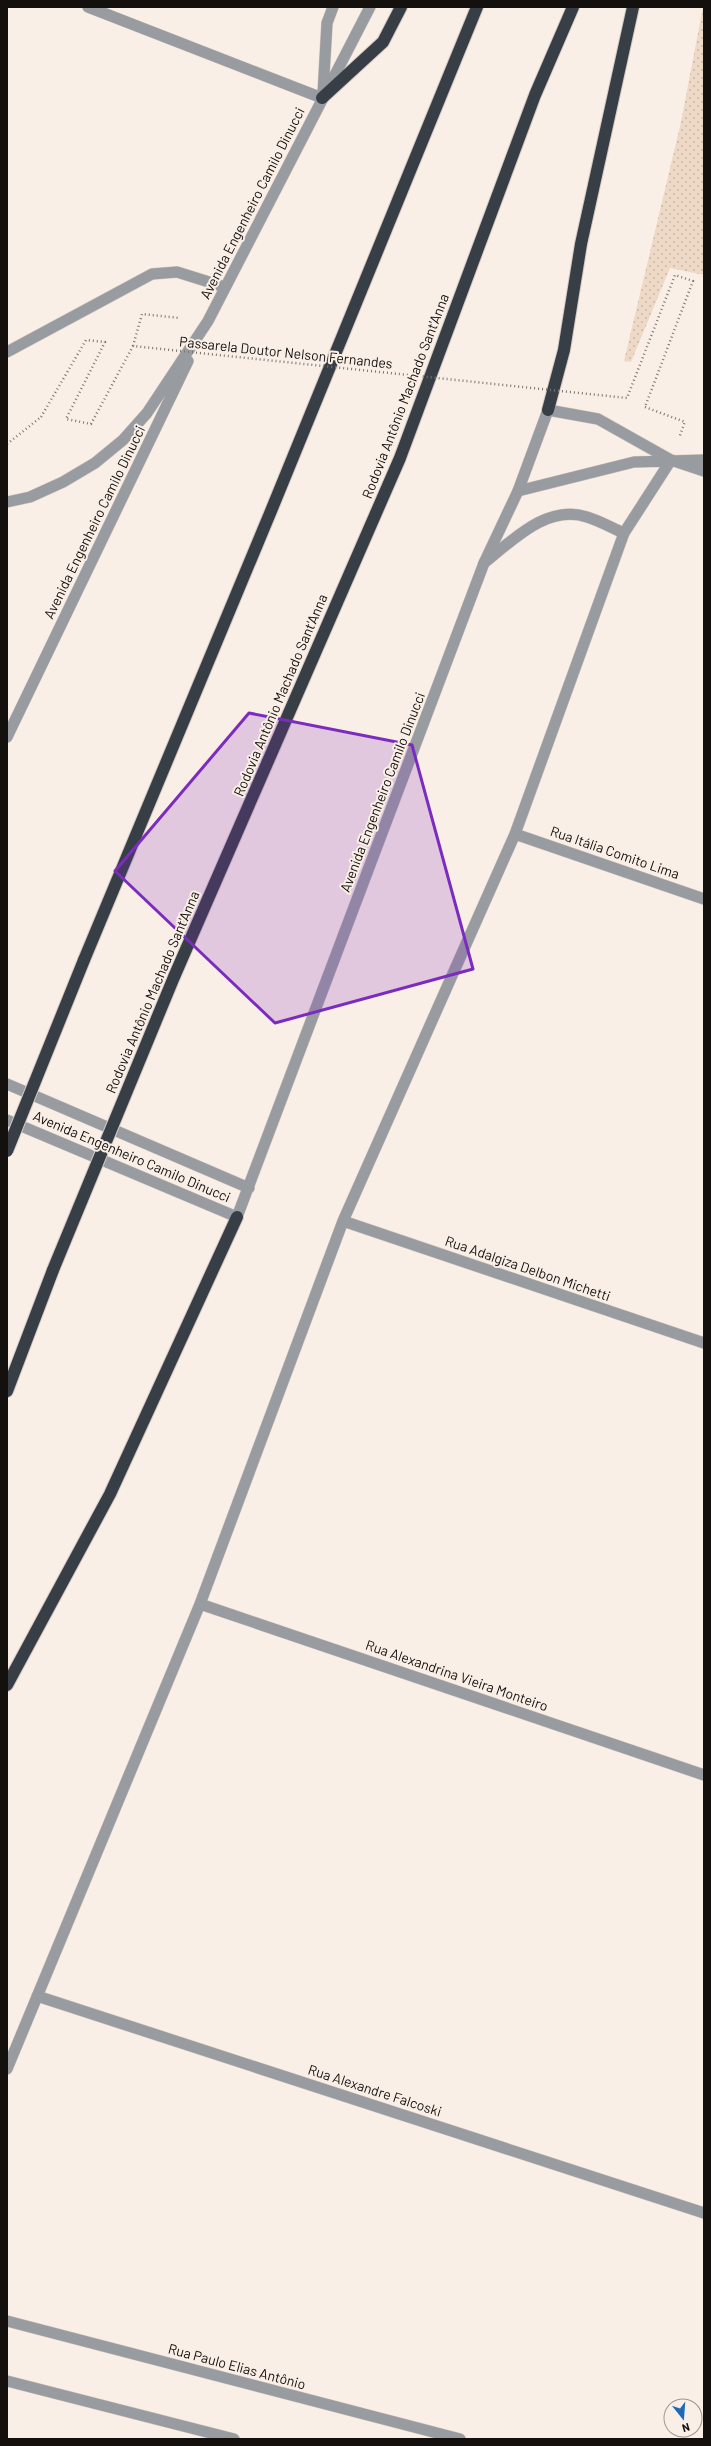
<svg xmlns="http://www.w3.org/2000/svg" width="711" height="2446" font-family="Barlow,sans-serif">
<defs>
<pattern id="grass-dots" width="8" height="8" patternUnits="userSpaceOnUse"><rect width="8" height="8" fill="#eed8c6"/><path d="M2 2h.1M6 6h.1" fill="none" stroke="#cbb8a9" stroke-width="1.8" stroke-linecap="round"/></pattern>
</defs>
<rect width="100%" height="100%" fill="#faefe7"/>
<path fill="url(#grass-dots)" d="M 703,7 L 704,275 L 670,268 L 631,362 L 624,361 L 681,122 Z"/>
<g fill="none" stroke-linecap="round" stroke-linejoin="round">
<g stroke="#d5cbc4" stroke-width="12">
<path id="service" d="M 88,7 L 322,98
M 7,352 L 152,274 L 177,272 L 225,287"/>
</g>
<g stroke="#d5cbc4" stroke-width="12">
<path id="minor" d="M 548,410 L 598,419 L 671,460 L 704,471
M 518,491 L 634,462 L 704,460
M 484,563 C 513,540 547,504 587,517 C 600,521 612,528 624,533
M 515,834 L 704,899
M 343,1221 L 704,1343
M 200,1604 L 704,1775
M 37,1996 L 704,2213
M 7,2069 L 200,1604 L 343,1221 L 515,834 L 624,533 L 671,460
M 7,2321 L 460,2439
M 7,2381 L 234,2439"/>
</g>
<g stroke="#d5cbc4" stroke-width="12">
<path id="tertiary" d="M 323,93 L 327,23 L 333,7
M 7,502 L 30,497 L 63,482 L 95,463 L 123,440 L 147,413 L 208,321 L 370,7
M 7,737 L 188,361
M 7,1084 L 249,1188
M 7,1120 L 237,1217 L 484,563 L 518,491 L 548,410"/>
</g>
<g stroke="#d5cbc4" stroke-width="14">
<path id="motorway" d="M 322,98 L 383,42 L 401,7
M 548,410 L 564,350 L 581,244 L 633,7
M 84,960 L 271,511 L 477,7
M 174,977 L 400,458 L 535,95 L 573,7
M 7,1391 L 53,1270
M 7,1685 L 110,1494 L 237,1217"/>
</g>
<path stroke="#7b756f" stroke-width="2.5" stroke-dasharray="1 3" stroke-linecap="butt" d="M 133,346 L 142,314 L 180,318
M 645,407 L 685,422 L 679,438
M 7,444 L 41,417"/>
<use href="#service" stroke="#989ca0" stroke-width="11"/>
<use href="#minor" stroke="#989ca0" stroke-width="11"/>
<use href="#tertiary" stroke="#989ca0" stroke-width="11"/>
<use href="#motorway" stroke="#373e46" stroke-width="12"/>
<g stroke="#d5cbc4" stroke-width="14" stroke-linecap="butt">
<path id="motorway-bridge" d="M 7,1151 L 84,960
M 53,1270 L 174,977"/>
</g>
<path stroke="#7b756f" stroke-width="2.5" stroke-dasharray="1 3" stroke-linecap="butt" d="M 41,417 L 86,340 L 105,342 L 66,419 L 91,424 L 133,346 L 627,398 L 675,275 L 693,281 L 645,407"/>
<use href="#motorway-bridge" stroke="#373e46" stroke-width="12"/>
</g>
<path fill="#7b2cbf" fill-opacity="0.2" stroke="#7b2cbf" stroke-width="3" stroke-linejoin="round" d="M 249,713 L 412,745 L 473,969 L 275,1023 L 115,871 Z"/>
<g text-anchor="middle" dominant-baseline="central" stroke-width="4" stroke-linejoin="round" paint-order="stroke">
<g font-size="14" fill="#13100d" stroke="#faefe7">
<text transform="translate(252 203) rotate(-63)">Avenida Engenheiro Camilo Dinucci</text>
<text transform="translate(286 352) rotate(6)">Passarela Doutor Nelson Fernandes</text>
<text transform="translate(405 396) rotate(-69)">Rodovia Antônio Machado Sant'Anna</text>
<text transform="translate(94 522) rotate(-64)">Avenida Engenheiro Camilo Dinucci</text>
<text transform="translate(280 695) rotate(-67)">Rodovia Antônio Machado Sant'Anna</text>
<text transform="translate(382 792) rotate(-69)">Avenida Engenheiro Camilo Dinucci</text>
<text transform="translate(615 852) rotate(19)">Rua Itália Comito Lima</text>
<text transform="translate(152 992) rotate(-67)">Rodovia Antônio Machado Sant'Anna</text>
<text transform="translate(132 1156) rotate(23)">Avenida Engenheiro Camilo Dinucci</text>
<text transform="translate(528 1268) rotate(19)">Rua Adalgiza Delbon Michetti</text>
<text transform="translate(457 1675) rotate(19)">Rua Alexandrina Vieira Monteiro</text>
<text transform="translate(375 2090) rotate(18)">Rua Alexandre Falcoski</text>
<text transform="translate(237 2366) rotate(15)">Rua Paulo Elias Antônio</text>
</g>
</g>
<rect width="711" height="2446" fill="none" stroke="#13100d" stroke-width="16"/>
<g transform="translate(683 2418) rotate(163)"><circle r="19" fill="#faefe7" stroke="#9e9690"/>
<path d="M0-3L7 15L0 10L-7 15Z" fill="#1b6bba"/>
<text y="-6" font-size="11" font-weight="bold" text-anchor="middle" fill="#13100d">N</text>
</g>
</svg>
